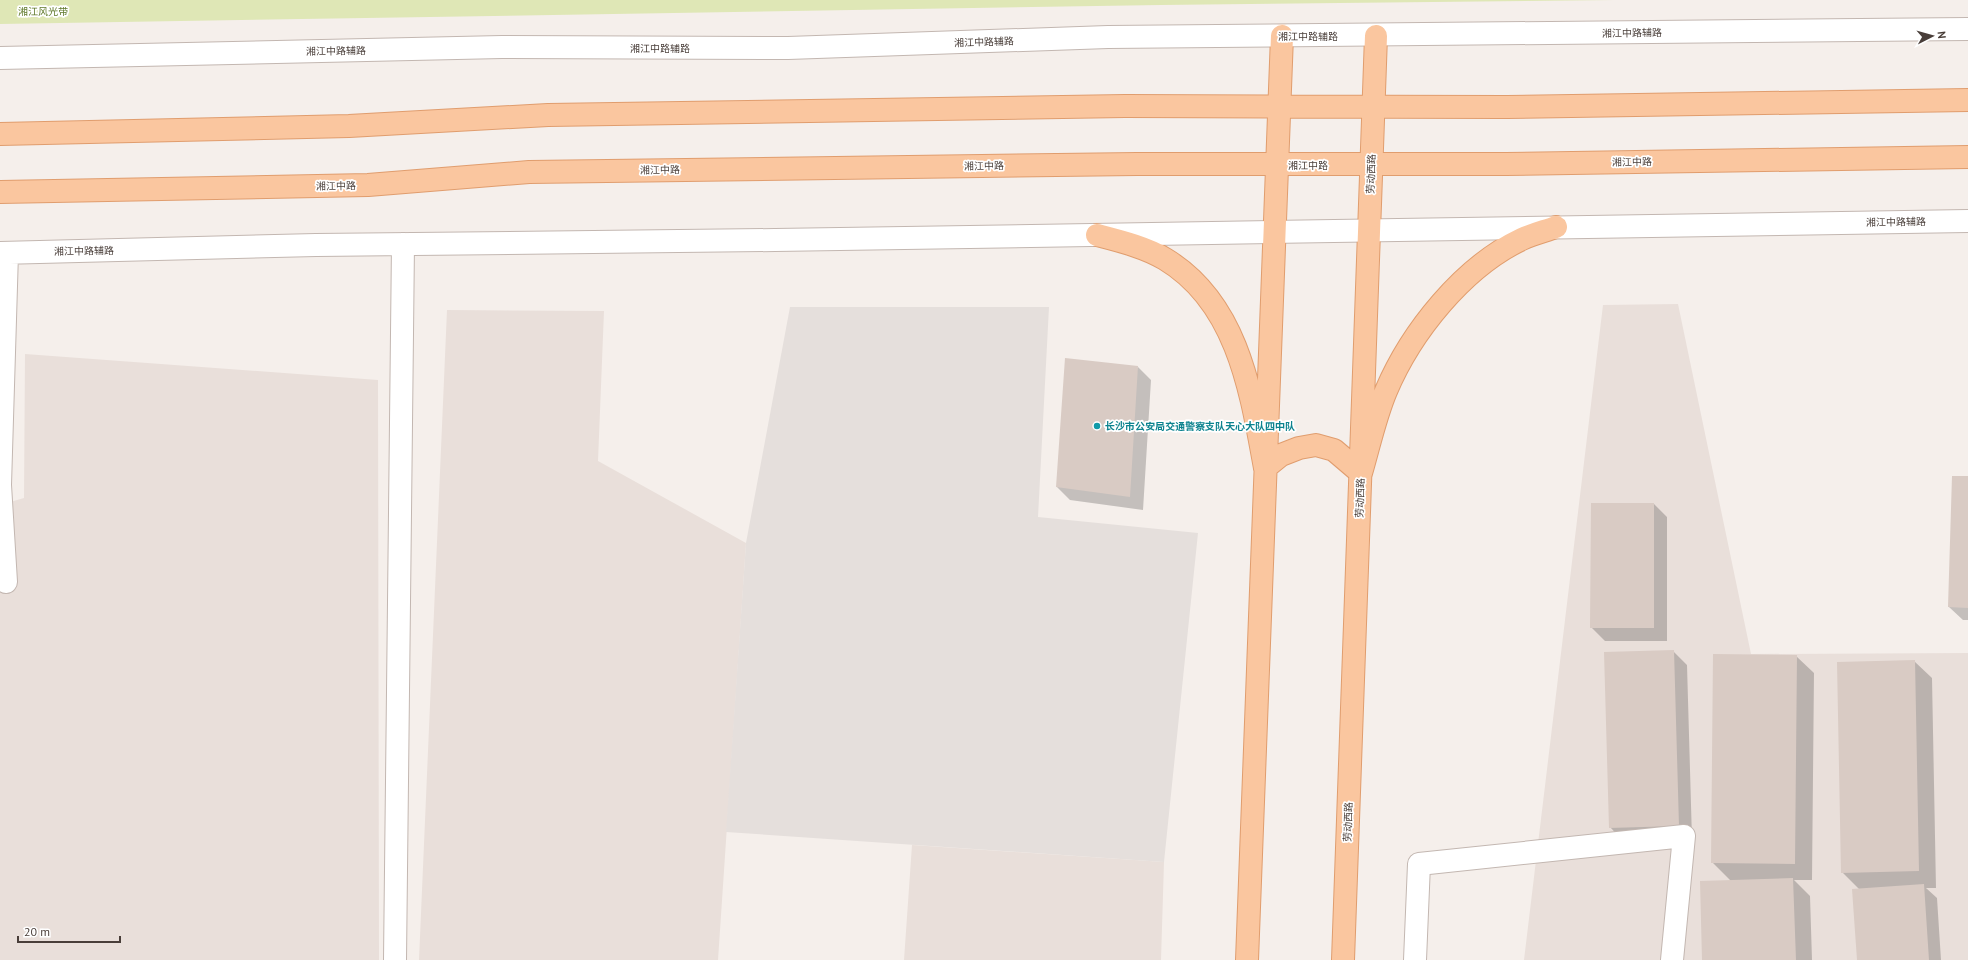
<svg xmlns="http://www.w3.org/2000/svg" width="1968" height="960" font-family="'PT Sans','Noto Sans SC',sans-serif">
<rect width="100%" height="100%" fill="#f5efeb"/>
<path fill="#e9dfda" d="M 1678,304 L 1751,654 L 1968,653 L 1968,960 L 1524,960 L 1603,305 Z
M 447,310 L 604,311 L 598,461 L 746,543 L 718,960 L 419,960 Z
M 25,354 L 378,380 L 379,960 L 0,960 L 0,505 L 24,498 Z
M 912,845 L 1164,862 L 1161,960 L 904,960 Z"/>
<path fill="#e5dfdc" d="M 790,307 L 1049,307 L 1038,517 L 1198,533 L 1164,862 L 726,832 L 746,543 Z"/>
<path fill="#dfe7b6" d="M 0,0 L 1614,0 L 1161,5 L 0,24 Z"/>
<path fill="#0003" d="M 1138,367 L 1151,380 L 1143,510 L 1070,500 L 1057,487 Z
M 1968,477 L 1968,620 L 1963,620 L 1949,607 Z
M 1654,504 L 1667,517 L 1667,641 L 1605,641 L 1591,627 Z
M 1673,651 L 1687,665 L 1692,839 L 1623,841 L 1610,827 Z
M 1796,656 L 1814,673 L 1812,880 L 1794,880 L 1810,896 L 1812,960 L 1703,960 L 1731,881 L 1712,862 Z
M 1914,661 L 1932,678 L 1936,888 L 1926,888 L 1937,898 L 1941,960 L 1858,960 L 1859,889 L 1842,872 Z"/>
<path fill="#d9cbc4" d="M 1065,358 L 1138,366 L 1130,497 L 1056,487 Z
M 1952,476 L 1968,476 L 1968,608 L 1948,607 Z
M 1591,503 L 1654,503 L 1654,628 L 1590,628 Z
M 1674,650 L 1679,826 L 1609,828 L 1604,652 Z
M 1713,654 L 1797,655 L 1795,864 L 1711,863 Z
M 1915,660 L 1919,871 L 1841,873 L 1837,662 Z
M 1793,878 L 1796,960 L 1702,960 L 1700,881 Z
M 1924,884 L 1929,960 L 1857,960 L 1852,889 Z"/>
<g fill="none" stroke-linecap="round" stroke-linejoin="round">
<g stroke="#c3b7b1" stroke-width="24">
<path id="minor" d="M 0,58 L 502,47 L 788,48 L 1108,37 L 1968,29
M 0,253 L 316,245 L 775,240 L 1968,221
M 6,582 L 0,485 L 7,253
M 395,960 L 403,244
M 1415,960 L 1419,864 L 1684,836 L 1672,960"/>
</g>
<g stroke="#e09d6e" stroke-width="24">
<path id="major" d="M 0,134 L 349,126 L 548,115 L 1125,106 L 1507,107 L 1968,100
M 0,192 L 368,185 L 529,172 L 1137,164 L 1506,164 L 1968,157
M 1097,235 C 1120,241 1145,247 1165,259 C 1238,303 1251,392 1265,468 L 1281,455 L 1299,448 L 1316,445 L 1334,450 L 1361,473 C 1369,446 1375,417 1386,391 C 1411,332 1463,267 1522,239 C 1533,234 1545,231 1556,227
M 1247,960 L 1282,36
M 1343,960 L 1376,36"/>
</g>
<use href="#minor" stroke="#fff" stroke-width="22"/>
<use href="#major" stroke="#fac69f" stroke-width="22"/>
</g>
<circle fill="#0f9aa8" stroke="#fff" stroke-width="1.5" cx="1097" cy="426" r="4"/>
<g text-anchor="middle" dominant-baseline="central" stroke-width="3.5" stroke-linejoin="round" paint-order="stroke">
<g font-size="10" fill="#617a2d" stroke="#fff">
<text x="43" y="11">湘江风光带</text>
</g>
<g font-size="10" fill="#493e39" stroke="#fff">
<text transform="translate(1632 33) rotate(-1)">湘江中路辅路</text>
<text x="1308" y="36">湘江中路辅路</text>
<text transform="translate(984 42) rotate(-2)">湘江中路辅路</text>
<text x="660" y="48">湘江中路辅路</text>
<text transform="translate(336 51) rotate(-1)">湘江中路辅路</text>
<text transform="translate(1632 162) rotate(-1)">湘江中路</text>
<text x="1308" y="165">湘江中路</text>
<text transform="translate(984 166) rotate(-1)">湘江中路</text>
<text transform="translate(660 170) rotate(-1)">湘江中路</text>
<text transform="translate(1371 174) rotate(-88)">劳动西路</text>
<text transform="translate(336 186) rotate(-1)">湘江中路</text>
<text transform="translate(1896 222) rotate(-1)">湘江中路辅路</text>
<text transform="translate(84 251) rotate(-1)">湘江中路辅路</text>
<text transform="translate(1360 498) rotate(-88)">劳动西路</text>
<text transform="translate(1348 822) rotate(-88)">劳动西路</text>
</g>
<g font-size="10" font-weight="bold" fill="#0d838f" stroke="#fff" text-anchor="start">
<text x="1105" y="426">长沙市公安局交通警察支队天心大队四中队</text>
</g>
</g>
<g transform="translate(1932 36) rotate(84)" stroke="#ffffff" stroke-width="3" paint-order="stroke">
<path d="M0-3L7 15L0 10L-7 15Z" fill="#493e39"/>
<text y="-6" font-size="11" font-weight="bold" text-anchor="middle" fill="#493e39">N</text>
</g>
<path d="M18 936v6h102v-6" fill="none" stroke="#493e39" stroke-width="2"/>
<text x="24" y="936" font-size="12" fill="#493e39" stroke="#ffffff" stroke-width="3" paint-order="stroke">20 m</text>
</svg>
